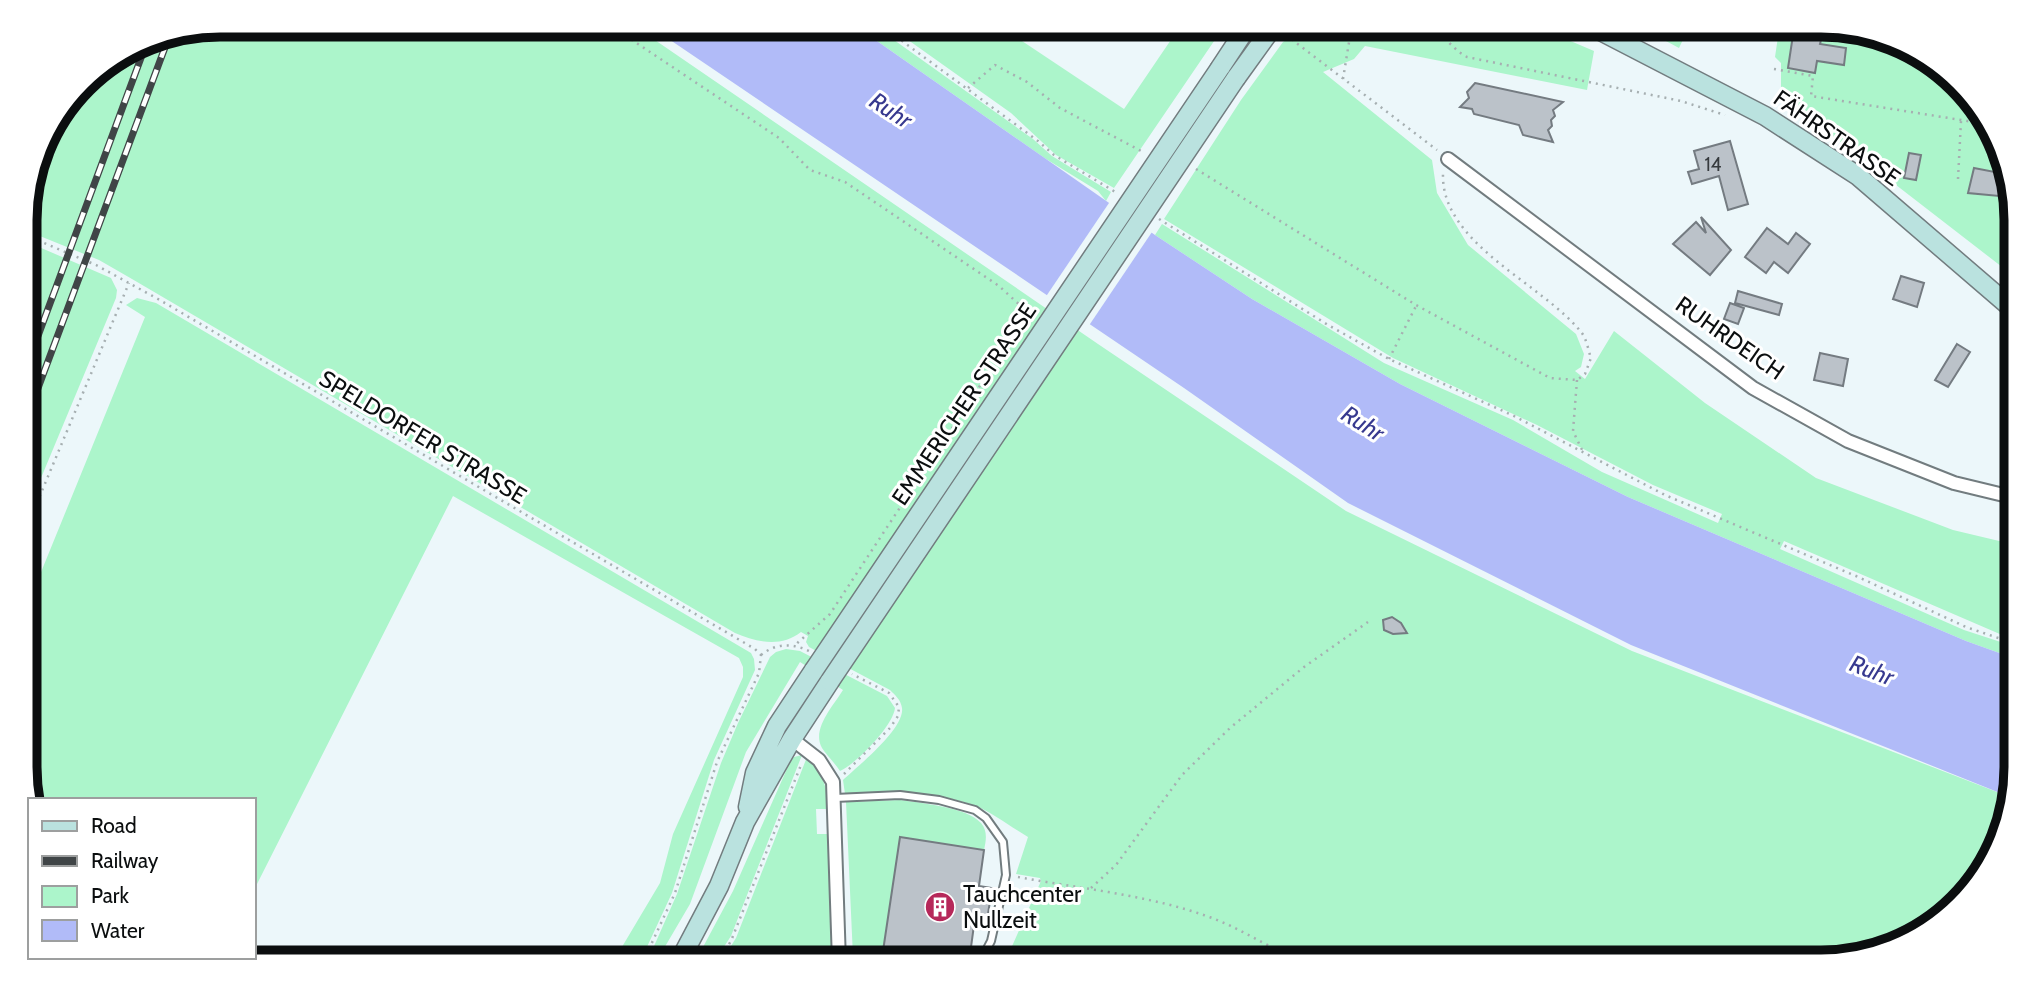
<svg xmlns="http://www.w3.org/2000/svg" width="2041" height="987" font-family="Cabin,sans-serif">
<rect width="100%" height="100%" fill="#ecf7fa"/>
<path fill="#acf5cb" d="M 219,24 L 633,25 L 1098,344 L 1346,511 L 1632,651 L 2010,797 L 1997,853 L 1930,930 L 1834,962 L 1005,962 L 1041,881 L 1040,878 L 1016,874 L 1028,837 C 1011,827 993,813 976,806 C 933,790 889,792 845,794 L 843,780 C 858,766 905,728 902,708 C 901,700 895,695 890,690 L 809,647 L 806,642 L 808,636 L 801,632 C 781,648 756,642 735,633 L 132,279 L 99,260 L 25,230 L 25,206 L 45,133 L 91,73 L 145,39 Z
M 854,25 L 873,25 L 1033,139 L 1052,156 L 1111,192 L 1106,201 L 1098,191 L 1046,159 Z
M 887,25 L 998,25 L 1124,109 L 1181,25 L 1225,25 L 1114,188 L 1056,155 L 1011,113 Z
M 1310,25 L 1533,25 L 1594,51 L 1587,90 L 1365,46 L 1354,59 L 1323,72 L 1432,160 L 1437,193 L 1468,245 L 1576,334 L 1584,354 L 1581,367 L 1575,371 L 1585,379 L 1614,331 L 1705,403 L 1816,478 L 1953,530 L 2016,545 L 2016,641 L 1784,541 L 1780,549 L 1964,630 L 2016,647 L 2016,659 L 1966,641 L 1628,497 L 1400,384 L 1252,299 L 1155,235 L 1162,224 L 1384,363 L 1513,420 L 1602,472 L 1718,523 L 1722,514 L 1653,485 L 1537,425 L 1393,358 L 1164,219 L 1241,100 L 1283,42 Z
M 1636,25 L 1690,25 L 1679,48 Z
M 1749,25 L 1822,25 L 1907,44 L 1976,101 L 2015,194 L 2015,277 L 1781,96 L 1781,63 L 1775,57 L 1779,30 Z
M 25,241 L 111,278 L 117,290 L 116,298 L 26,514 Z
M 137,298 L 156,303 L 751,653 L 754,659 L 755,670 L 714,760 L 672,893 L 640,962 L 613,962 L 660,883 L 673,834 L 743,677 L 743,667 L 739,658 L 453,496 L 254,890 L 254,800 L 30,800 L 30,802 L 26,793 L 26,609 L 145,317 L 126,305 Z
M 786,649 L 800,651 L 887,696 L 895,708 C 893,726 856,764 840,771 C 835,763 827,756 822,748 C 811,729 834,705 843,690 L 800,662 L 746,752 L 690,904 L 656,962 L 647,962 L 677,894 L 721,763 L 738,723 L 770,657 L 776,652 Z
M 802,755 L 731,936 L 714,962 L 695,962 L 733,891 L 790,762 L 794,757 Z
M 807,757 C 822,771 828,788 828,809 L 816,809 L 817,834 L 829,834 L 835,962 L 769,962 L 757,958 L 745,962 L 721,962 L 736,938 Z
M 900,800 C 920,803 967,807 981,823 C 988,831 986,841 984,850 L 901,838 L 881,960 L 853,957 L 846,802 Z"/>
<path fill="#b1bbf8" d="M 648,25 L 854,25 L 1155,235 L 1252,299 L 1400,384 L 1628,497 L 1966,641 L 2016,659 L 2016,768 L 2010,797 L 1631,645 L 1348,503 L 1184,388 Z"/>
<path fill="#ecf7fa" d="M 1111,200 L 1154,229 L 1088,327 L 1045,298 Z"/>
<path fill="#bbc2c9" stroke="#747b81" stroke-width="2" d="M 1793,35 L 1821,40 L 1820,44 L 1846,48 L 1844,65 L 1817,61 L 1815,73 L 1788,68 Z
M 1475,83 L 1563,102 L 1553,110 L 1555,116 L 1551,120 L 1552,126 L 1548,130 L 1553,142 L 1523,135 L 1519,125 L 1474,114 L 1472,109 L 1460,107 L 1469,98 L 1467,92 Z
M 1730,141 L 1748,204 L 1728,210 L 1719,176 L 1692,184 L 1688,172 L 1699,169 L 1694,151 Z
M 1909,153 L 1921,155 L 1916,180 L 1904,178 Z
M 1974,168 L 2000,173 L 1999,196 L 1968,193 Z
M 1701,217 L 1731,250 L 1710,275 L 1673,244 L 1696,222 L 1706,233 Z
M 1767,228 L 1788,244 L 1796,233 L 1810,244 L 1788,273 L 1774,262 L 1766,273 L 1745,257 Z
M 1901,276 L 1924,283 L 1917,307 L 1893,299 Z
M 1738,291 L 1782,304 L 1779,315 L 1735,303 Z
M 1730,303 L 1744,308 L 1738,324 L 1724,319 Z
M 1957,344 L 1970,352 L 1948,387 L 1935,380 Z
M 1820,353 L 1848,359 L 1843,386 L 1814,380 Z
M 1392,617 L 1401,623 L 1407,633 L 1393,634 L 1384,630 L 1383,620 Z
M 900,837 L 984,850 L 979,886 L 992,888 L 986,927 L 974,925 L 969,962 L 883,951 Z"/>
<g fill="none" stroke-linecap="round" stroke-linejoin="round">
<g stroke="#727c7f" stroke-width="10">
<path id="service" d="M 835,798 L 900,795 L 939,800 L 975,810 L 986,818 L 1003,842 L 1006,875 L 991,941 L 980,962
M 839,958 L 868,962"/>
</g>
<g stroke="#727c7f" stroke-width="16">
<path id="minor" d="M 1448,159 L 1753,388 L 1848,441 L 1954,483 L 2016,498
M 792,739 L 819,760 L 833,782 L 839,962"/>
</g>
<g stroke="#727c7f" stroke-width="21">
<path id="secondary" d="M 1587,24 L 1765,116 L 1858,176 L 2015,311
M 1220,68 L 1249,24
M 1236,78 L 1275,24
M 748,807 L 755,773 L 777,726 L 814,670
M 679,962 L 719,886 L 745,822 L 792,739 L 830,681"/>
</g>
<path stroke="#a6afb1" stroke-width="2.5" stroke-dasharray="2 5" stroke-linecap="butt" d="M 608,24 L 779,138 L 810,170 L 845,182 L 999,286 L 1023,308 L 1016,331 L 830,614 L 794,646
M 879,24 L 1038,141 L 1054,155 L 1117,193
M 1429,24 L 1459,52 L 1467,57 L 1681,101 L 1725,115
M 1286,35 L 1437,150
M 1774,69 L 1813,76 L 1811,96 L 1986,124
M 1343,79 L 1352,24
M 968,88 L 995,65 L 1027,82 L 1060,108 L 1143,152
M 1196,169 L 1416,305 L 1550,378 L 1577,380 L 1585,374 L 1591,358 C 1588,350 1587,339 1581,332 C 1543,284 1441,244 1443,174
M 1958,179 L 1961,121
M 1159,219 L 1328,325 L 1389,359 L 1514,416 L 1665,495 L 1856,576 L 1966,627 L 2016,644
M 25,235 L 96,265 L 158,299 L 755,649 L 761,655
M 1389,359 L 1416,306
M 1577,380 L 1573,431 L 1584,454
M 26,529 L 129,283
M 761,655 C 776,643 792,643 809,651
M 844,774 L 890,728 L 898,716 L 899,707 L 889,693 L 852,674
M 1018,877 C 1082,889 1150,895 1212,918 C 1244,930 1272,950 1304,962
M 1091,888 L 1116,865 L 1182,775 L 1230,728 L 1304,667 L 1368,622
M 643,962 L 675,893 L 717,762 L 759,673 L 761,655
M 718,962 L 731,941 L 801,765"/>
<use href="#service" stroke="#fff" stroke-width="6"/>
<use href="#minor" stroke="#fff" stroke-width="12"/>
<use href="#secondary" stroke="#bae2df" stroke-width="18"/>
<g stroke="#404547" stroke-width="7">
<path id="rail" d="M 25,371 L 148,39
M 25,423 L 170,34"/>
</g>
<use href="#rail" stroke="#fff" stroke-width="4.5" stroke-dasharray="13" stroke-linecap="butt"/>
<g stroke="#727c7f" stroke-width="21" stroke-linecap="butt">
<path id="secondary-bridge" d="M 814,670 L 1220,68
M 830,681 L 1236,78"/>
</g>
<use href="#secondary-bridge" stroke="#bae2df" stroke-width="18"/>
</g>
<defs>
<g id="building-disc" transform="scale(1.575)"><circle r="9.5" fill="#b6285a" stroke="#fff"/><path d="M-4-6H4V6H1V3H-1V6H-4ZM-2.5-4.3h1.7v1.8h-1.7ZM.8-4.3h1.7v1.8H.8ZM-2.5-1h1.7V.8h-1.7ZM.8-1h1.7V.8H.8Z" fill="#fff"/></g>
</defs>
<g fill-rule="evenodd">
<use href="#building-disc" x="940" y="907"/>
</g>
<g text-anchor="middle" dominant-baseline="central" stroke-width="6" stroke-linejoin="round" paint-order="stroke">
<g font-size="19" fill="#373b3e">
<text x="1713" y="164">14</text>
</g>
<g font-size="23" fill="#0b0e0f" stroke="#fff">
<text transform="translate(1837 138) rotate(35)">FÄHRSTRASSE</text>
<text transform="translate(1730 338) rotate(35)">RUHRDEICH</text>
<text transform="translate(964 404) rotate(-56)">EMMERICHER STRASSE</text>
<text transform="translate(423 437) rotate(31)">SPELDORFER STRASSE</text>
</g>
<g font-size="23" fill="#0b0e0f" stroke="#fff" text-anchor="start">
<text x="963" y="894">Tauchcenter<tspan x="963" dy="26">Nullzeit</tspan></text>
</g>
<g font-size="24" font-style="italic" fill="#37398f" stroke="#fff">
<text transform="translate(891 110) rotate(33)">Ruhr</text>
<text transform="translate(1363 423) rotate(32)">Ruhr</text>
<text transform="translate(1872 670) rotate(21)">Ruhr</text>
</g>
</g>
<path d="M0 0H2041V987H0ZM220 37H1821A183 183 0 0 1 2004 220V767A183 183 0 0 1 1821 950H220A183 183 0 0 1 37 767V220A183 183 0 0 1 220 37Z" fill="#fff" fill-rule="evenodd"/>
<path fill="none" stroke="#0b0e0f" stroke-width="9" d="M220 37H1821A183 183 0 0 1 2004 220V767A183 183 0 0 1 1821 950H220A183 183 0 0 1 37 767V220A183 183 0 0 1 220 37Z"/>
<rect x="28" y="798" width="228" height="161" fill="#ffffff" stroke="#9d9f9f" stroke-width="2"/>
<rect x="42" y="821" width="35" height="10" fill="#bae2df" stroke="#9d9f9f" stroke-width="2"/>
<text x="91" y="833" font-size="21" fill="#0b0e0f">Road</text>
<rect x="42" y="856" width="35" height="10" fill="#404547" stroke="#9d9f9f" stroke-width="2"/>
<text x="91" y="868" font-size="21" fill="#0b0e0f">Railway</text>
<rect x="42" y="886" width="35" height="21" fill="#acf5cb" stroke="#9d9f9f" stroke-width="2"/>
<text x="91" y="903" font-size="21" fill="#0b0e0f">Park</text>
<rect x="42" y="920" width="35" height="21" fill="#b1bbf8" stroke="#9d9f9f" stroke-width="2"/>
<text x="91" y="938" font-size="21" fill="#0b0e0f">Water</text>
</svg>
